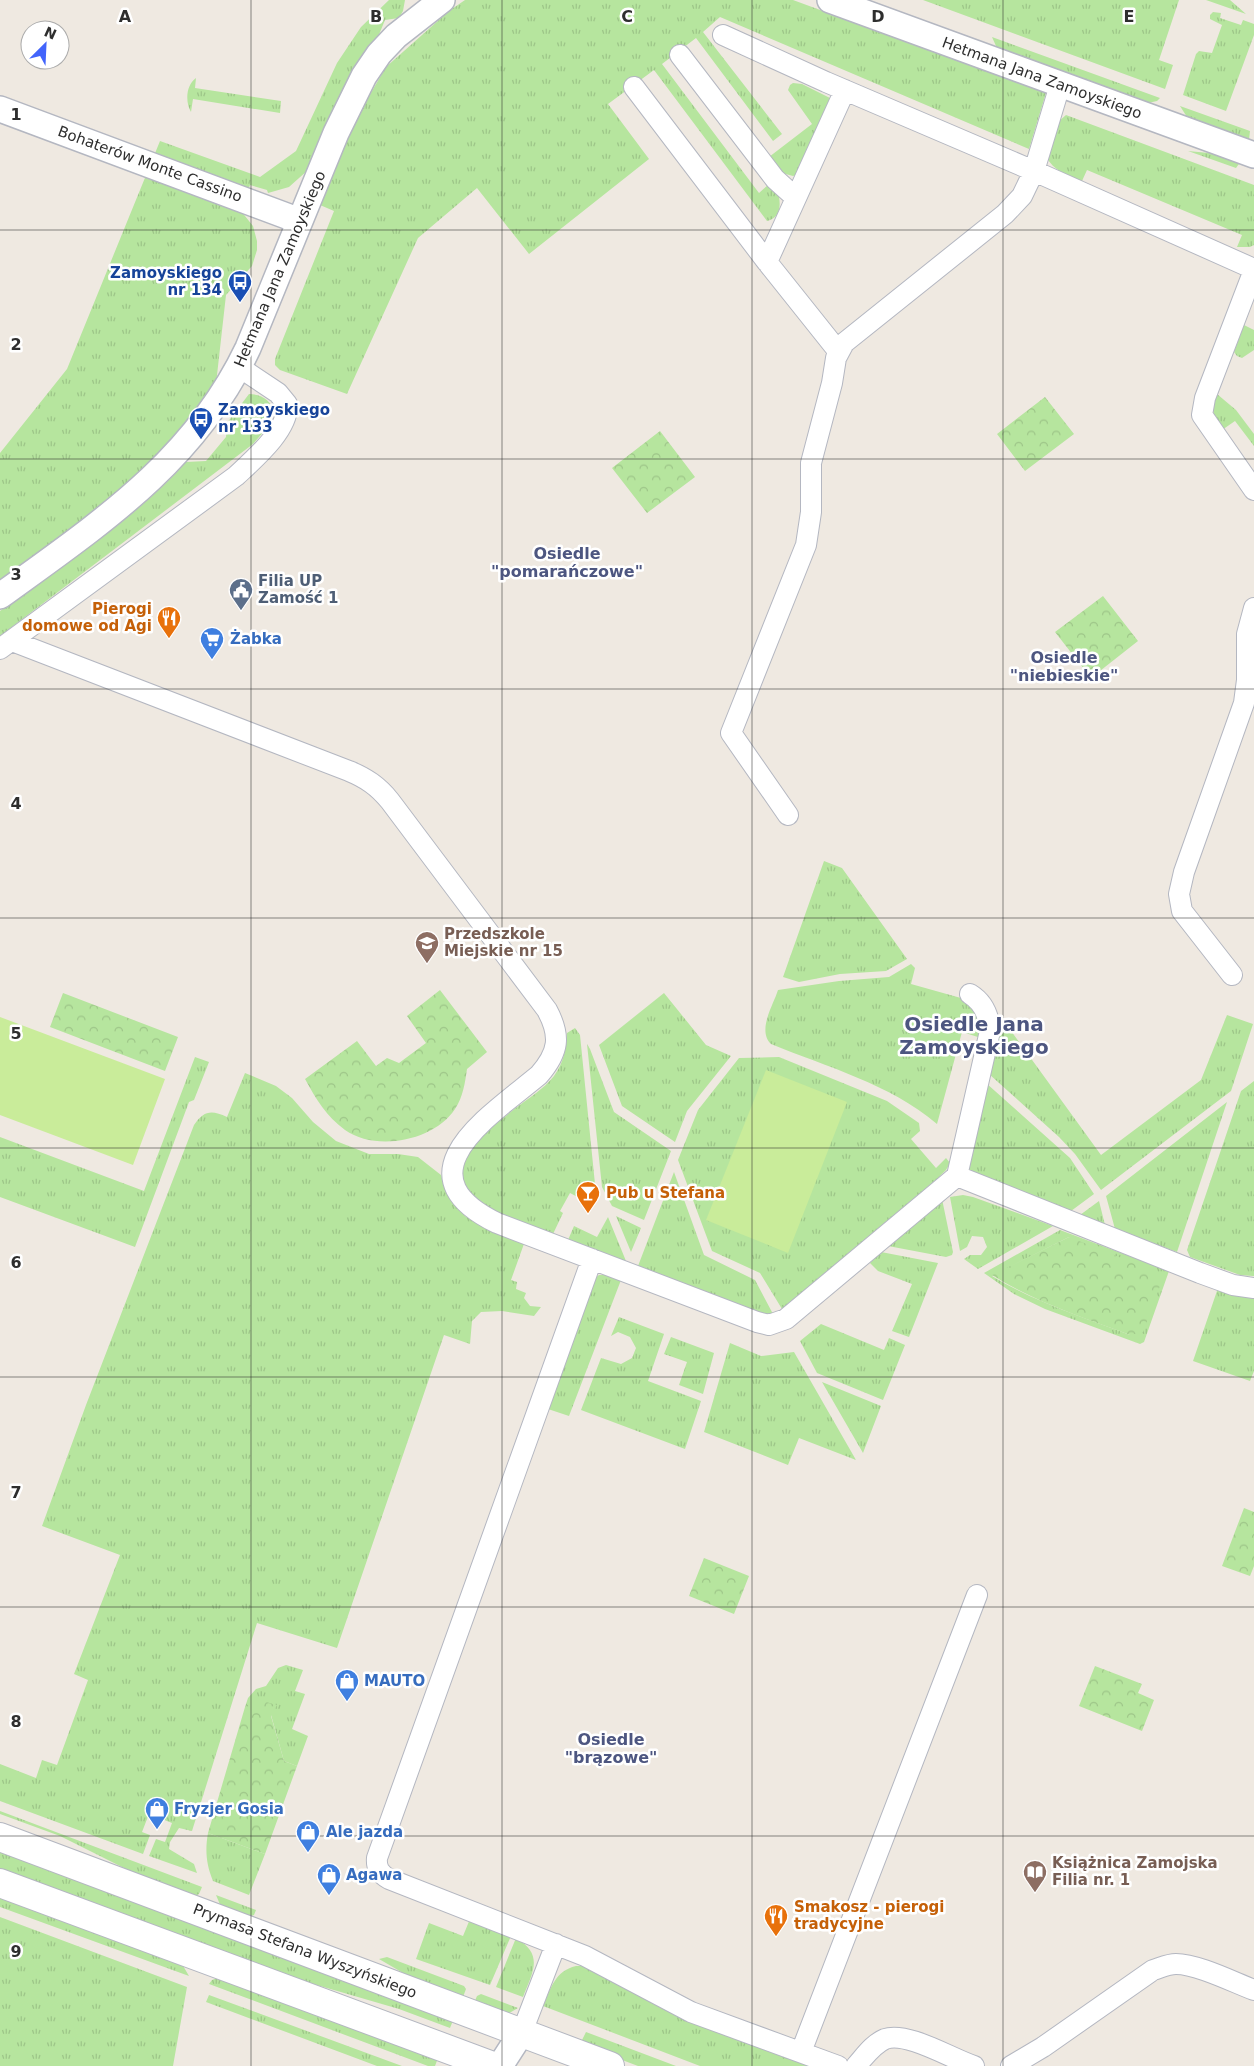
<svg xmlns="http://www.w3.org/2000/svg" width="1254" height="2066" font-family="'DejaVu Sans',sans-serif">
<defs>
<pattern id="grass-tufts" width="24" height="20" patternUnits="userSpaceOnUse" patternTransform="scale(1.25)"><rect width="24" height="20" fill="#b6e59e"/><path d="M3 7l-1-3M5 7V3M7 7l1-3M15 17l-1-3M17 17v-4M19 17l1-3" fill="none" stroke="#9dc588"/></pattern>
<pattern id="forest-crowns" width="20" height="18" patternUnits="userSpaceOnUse" patternTransform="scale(1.25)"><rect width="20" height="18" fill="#b6e59e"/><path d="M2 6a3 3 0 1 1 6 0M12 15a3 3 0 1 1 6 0" fill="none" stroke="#9dc588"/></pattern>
</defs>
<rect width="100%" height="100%" fill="#efe9e1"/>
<path fill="url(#grass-tufts)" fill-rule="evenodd" d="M 389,0 L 405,0 L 403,11 L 399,18 L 385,20 L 378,37 L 361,57 L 340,95 L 308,170 L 289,187 L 268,193 L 267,190 L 250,185 L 241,211 L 253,226 L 257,241 L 257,250 L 252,266 L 226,295 L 216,384 L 195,415 L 155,461 L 83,521 L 0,581 L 0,453 L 67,369 L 160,141 L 260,177 L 296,151 L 337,63 L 361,27 Z
M 465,0 L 793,0 L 1046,93 L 1029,149 L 720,17 L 703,32 L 782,134 L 773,141 L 696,38 L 662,64 L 759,193 L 768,185 L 779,197 C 781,208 779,218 767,221 L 654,70 L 608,104 L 649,159 L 529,254 L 477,188 L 418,238 L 347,394 L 280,370 L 275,365 L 275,359 L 334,211 L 320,205 L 350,132 L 362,108 L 386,67 L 449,11 Z
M 923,0 L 1179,0 L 1159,60 L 1173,65 L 1165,89 Z
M 1206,0 L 1230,0 L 1246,14 Z
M 1213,12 L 1221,13 L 1220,18 L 1241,25 L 1243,20 L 1254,24 L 1254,35 L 1226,111 L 1183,95 L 1196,54 L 1199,51 L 1212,53 L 1222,25 L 1210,19 L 1210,15 Z
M 992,37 L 1160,98 L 1157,101 L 1148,103 L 1001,50 L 996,46 Z
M 196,78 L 195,88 L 281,101 L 280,113 L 193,99 L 191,112 C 185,102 186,85 196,78 Z
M 793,83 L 802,84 L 832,99 L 796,175 L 793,176 L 782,173 L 769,157 L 812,124 L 788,90 L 790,85 Z
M 1180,106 L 1250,131 L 1249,140 L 1187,117 Z
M 1066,115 L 1254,185 L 1254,245 L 1250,247 L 1237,247 L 1242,235 L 1087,170 L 1082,181 C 1068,175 1053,171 1046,156 L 1058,122 Z
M 1188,151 L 1219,154 L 1241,161 L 1236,168 Z
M 1244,325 L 1254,330 L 1254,350 L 1242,358 L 1237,356 L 1234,352 Z
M 249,394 C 264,394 279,405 270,422 C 266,430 259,437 253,444 L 0,636 L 0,611 C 64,564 133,521 186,462 L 206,461 L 226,437 L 227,423 Z
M 1217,394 L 1236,410 L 1254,434 L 1254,446 L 1235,421 L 1222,430 C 1212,416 1211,410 1217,394 Z
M 824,861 L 842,868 L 907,959 L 886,971 L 840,974 L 799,982 L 783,977 Z
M 911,964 L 915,968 L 911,984 L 968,1000 L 980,1014 L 981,1038 L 962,1032 L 937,1124 C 890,1084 827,1067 771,1044 C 757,1030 773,1006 778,990 L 839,981 L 889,977 Z
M 664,993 L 706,1045 L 731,1056 L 687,1111 L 675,1142 L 622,1106 L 599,1045 Z
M 1227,1015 L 1253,1024 L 1231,1091 L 1101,1190 L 1075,1154 L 1059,1137 L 989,1074 L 998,1032 L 1006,1024 L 1101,1155 L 1201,1080 Z
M 575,1028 L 580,1035 L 596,1194 L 591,1204 L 570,1193 L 560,1211 L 563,1213 L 553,1234 C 525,1223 445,1203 465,1159 C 474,1138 497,1124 513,1110 C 526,1100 544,1089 554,1076 C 564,1062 566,1049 567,1033 Z
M 587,1044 L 590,1049 L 614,1112 L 671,1151 L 644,1220 L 612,1206 L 602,1187 Z
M 195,1057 L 209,1062 L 194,1100 L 189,1102 L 135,1247 L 0,1197 L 0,1137 L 144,1191 Z
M 779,1057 L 887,1101 L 919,1123 L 920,1131 L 911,1139 L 936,1168 L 946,1158 L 950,1163 L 946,1170 L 938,1178 L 782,1309 L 760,1273 L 712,1251 L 678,1160 L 698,1110 L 739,1058 Z
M 245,1073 L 276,1086 L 292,1098 L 313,1122 L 336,1141 L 369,1154 L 398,1154 L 418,1157 L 441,1175 L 446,1192 L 465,1216 L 478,1224 L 525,1241 L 511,1280 L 517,1282 L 516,1289 L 526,1293 L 524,1298 L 530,1306 L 541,1307 L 534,1316 L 502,1311 L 481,1312 L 472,1321 L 470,1344 L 444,1335 L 337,1648 L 257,1623 L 192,1831 L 179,1828 L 170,1842 L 169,1849 L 194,1864 L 197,1873 L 149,1856 L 156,1839 L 165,1842 L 172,1823 L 149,1814 L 142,1832 L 150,1835 L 143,1854 L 0,1801 L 0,1764 L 36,1778 L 42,1760 L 57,1765 L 88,1680 L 74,1674 L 120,1555 L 42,1526 L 86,1405 L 194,1125 C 204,1110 212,1110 227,1117 Z
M 1254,1081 L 1254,1276 L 1253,1276 L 1240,1275 L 1190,1257 L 1187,1250 L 1241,1091 Z
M 986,1083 L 1070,1158 L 1094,1194 L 1071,1211 L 971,1173 L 968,1166 Z
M 1227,1102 L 1177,1252 L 1115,1229 L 1106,1196 Z
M 674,1172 L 704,1255 L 755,1280 L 773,1314 L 763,1314 L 638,1266 Z
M 963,1195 L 973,1197 L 1053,1226 L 978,1269 L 964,1259 L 970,1255 L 981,1255 L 987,1247 L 983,1237 L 972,1236 L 967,1247 L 960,1251 L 950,1197 Z
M 942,1199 L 953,1252 L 952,1255 L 946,1257 L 888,1246 Z
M 1099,1201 L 1105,1225 L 1080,1215 Z
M 616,1216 L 641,1228 L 631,1252 Z
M 608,1217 L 626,1261 L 568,1240 L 574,1226 L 597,1237 Z
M 1060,1230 L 1169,1271 L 1144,1342 L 1140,1344 L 1045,1309 L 1014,1294 L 984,1273 ZM 1069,1237 L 1130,1335 C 1083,1317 1035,1302 992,1276 Z
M 881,1252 L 938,1263 L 909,1337 L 892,1331 L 912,1284 L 878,1271 L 870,1263 Z
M 599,1275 L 606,1275 L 621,1280 L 569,1416 L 548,1409 L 596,1277 Z
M 1218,1288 L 1254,1296 L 1254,1371 L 1250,1381 L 1193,1361 Z
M 619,1317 L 664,1334 L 648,1381 L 701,1401 L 685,1449 L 581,1410 L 601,1358 L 621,1364 L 632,1358 L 636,1348 L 630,1337 L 618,1332 L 611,1336 Z
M 821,1324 L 884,1350 L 889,1338 L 905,1345 L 883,1400 L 817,1373 L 800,1341 Z
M 671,1337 L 714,1353 L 703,1394 L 679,1385 L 687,1362 L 664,1354 Z
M 730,1343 L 761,1356 L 794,1352 L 856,1460 L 799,1438 L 788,1465 L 704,1432 Z
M 822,1382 L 881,1406 L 863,1453 Z
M 286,1665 L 303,1670 L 295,1691 L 305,1694 L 292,1729 L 308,1736 L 297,1766 L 284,1761 L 271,1715 L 245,1707 L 248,1698 L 256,1689 L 266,1686 L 278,1668 Z
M 0,1811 L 202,1887 L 199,1894 L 193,1897 L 144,1878 L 60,1836 L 0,1814 Z
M 208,1833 L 265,1854 L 249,1895 L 213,1881 C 206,1864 205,1850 208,1833 Z
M 0,1848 L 454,2018 L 450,2028 L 399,2009 L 279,1974 L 0,1871 Z
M 216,1895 L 256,1910 L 254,1915 L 249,1917 L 221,1907 Z
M 6,1897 L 182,1964 L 189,1976 L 0,1907 L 0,1898 Z
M 0,1917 L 187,1987 L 173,2066 L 0,2066 Z
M 470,1919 L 511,1936 L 490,1985 L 416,1959 L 429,1923 L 463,1936 Z
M 516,1938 C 545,1955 532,1973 523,1997 L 496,1987 Z
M 387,1957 L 464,1986 L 466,1989 L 463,1997 L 410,1977 L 379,1959 Z
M 576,1966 L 583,1966 L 695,2024 L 808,2066 L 700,2066 L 543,2006 C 551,1988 555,1971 576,1966 Z
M 220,1977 L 438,2058 L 435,2066 L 428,2066 L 209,1984 L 212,1980 Z
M 481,1994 L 518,2008 L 506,2015 L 474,2003 L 477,1996 Z
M 209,1995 L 402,2066 L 377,2066 L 206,2002 Z
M 586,2032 L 676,2066 L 638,2066 L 580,2044 Z"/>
<path fill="url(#forest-crowns)" d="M 1045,397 L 1074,434 L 1025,471 L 997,434 Z
M 660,431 L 695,477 L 647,513 L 612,468 Z
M 1103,596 L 1138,641 L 1091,678 L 1055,632 Z
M 440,990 L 487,1052 L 467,1069 C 465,1083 463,1097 455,1109 C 434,1141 376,1152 345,1130 C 326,1116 316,1099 305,1079 L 357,1041 L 376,1066 L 387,1058 L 399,1063 L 426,1043 L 407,1016 Z
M 63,993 L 178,1037 L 165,1071 L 50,1027 Z
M 1069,1237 L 1164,1275 L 1143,1332 L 1130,1335 C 1082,1317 1035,1302 992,1275 Z
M 1244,1508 L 1254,1512 L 1254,1566 L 1250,1576 L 1222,1566 Z
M 704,1558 L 749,1576 L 734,1614 L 689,1596 Z
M 1095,1666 L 1142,1684 L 1138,1693 L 1154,1700 L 1142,1731 L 1079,1706 Z
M 255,1699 L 277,1705 L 271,1716 L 284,1761 L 297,1766 L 265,1854 L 208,1833 L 245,1707 Z"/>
<path fill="#c9ec9a" d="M 0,1017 L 165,1079 L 133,1165 L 0,1115 Z
M 766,1070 L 847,1102 L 788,1253 L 706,1220 Z"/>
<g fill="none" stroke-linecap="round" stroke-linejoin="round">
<g stroke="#b4b7c1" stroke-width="22">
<path id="minor" d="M 723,35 L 826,82 L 1034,171 L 1060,85
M 680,55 L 775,179 L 796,198
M 634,87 L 767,262 L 838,351
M 767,262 L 845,90
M 1254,270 L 1205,398 L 1202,415 L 1254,490
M 12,641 L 349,771 C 366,778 378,786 390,801 L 547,1010 C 561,1036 559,1052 539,1075 C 491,1115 396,1174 497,1223 L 757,1322 L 769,1325 L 786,1319 L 957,1176 L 990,1031 C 989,1015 983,1002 970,994
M 0,649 L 236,476 C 253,460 290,429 287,404 L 278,393 L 239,367
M 788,815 L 731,733 L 806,545 L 811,512 L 811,463 L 832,383 L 836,358 L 844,343 L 1005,214 L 1022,196 L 1034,171 L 1254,269
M 1232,975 L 1182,911 L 1179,894 L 1184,872 L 1244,703 L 1247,680 L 1247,634 L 1254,608
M 957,1176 L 1200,1273 L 1233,1285 L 1254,1288
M 592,1259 L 377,1858 C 376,1868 380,1874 389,1879 L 585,1956 L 691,2012 L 838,2066
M 522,2032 L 556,1944
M 801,2052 L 977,1595
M 856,2066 C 865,2056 873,2044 885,2039 C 907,2031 952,2059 974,2066
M 1011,2066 L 1043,2047 L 1153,1970 C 1160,1968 1168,1964 1176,1964 C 1197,1964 1233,1982 1254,1990"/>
</g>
<g stroke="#b4b7c1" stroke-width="28">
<path id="tertiary" d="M 830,0 L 1254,155
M 0,109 L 300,221
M 0,596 C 99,524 194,462 248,348 L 336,133 L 364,76 L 379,54 L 396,36 L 442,0
M 500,2066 L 522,2032"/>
</g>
<g stroke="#b4b7c1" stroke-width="30">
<path id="secondary" d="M 0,1837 L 610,2066
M 0,1883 L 493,2066"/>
</g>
<use href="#minor" stroke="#fff" stroke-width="20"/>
<use href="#tertiary" stroke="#fff" stroke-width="25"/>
<use href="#secondary" stroke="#fff" stroke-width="28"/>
</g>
<path fill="none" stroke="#2e2e2e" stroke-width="1" stroke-opacity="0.55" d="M 251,0 L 251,2066M 502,0 L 502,2066M 752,0 L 752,2066M 1003,0 L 1003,2066M 0,230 L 1254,230M 0,459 L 1254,459M 0,689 L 1254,689M 0,918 L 1254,918M 0,1148 L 1254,1148M 0,1377 L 1254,1377M 0,1607 L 1254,1607M 0,1836 L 1254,1836"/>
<defs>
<g id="bus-pin" transform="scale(1.25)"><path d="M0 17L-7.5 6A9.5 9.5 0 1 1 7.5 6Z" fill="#1a4fb4" stroke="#fff"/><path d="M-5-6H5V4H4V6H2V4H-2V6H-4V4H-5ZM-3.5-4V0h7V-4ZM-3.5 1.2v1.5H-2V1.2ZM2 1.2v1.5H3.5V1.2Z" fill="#fff"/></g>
<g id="civic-pin" transform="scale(1.25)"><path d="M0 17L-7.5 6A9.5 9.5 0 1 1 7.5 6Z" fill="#5c6f8a" stroke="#fff"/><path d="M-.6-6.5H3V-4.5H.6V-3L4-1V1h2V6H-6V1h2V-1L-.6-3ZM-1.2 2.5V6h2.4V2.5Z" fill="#fff"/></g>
<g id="restaurant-pin" transform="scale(1.25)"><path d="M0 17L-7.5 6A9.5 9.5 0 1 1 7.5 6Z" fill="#e8710a" stroke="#fff"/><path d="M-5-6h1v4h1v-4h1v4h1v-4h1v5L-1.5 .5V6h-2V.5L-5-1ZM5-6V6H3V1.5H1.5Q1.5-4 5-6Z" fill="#fff"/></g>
<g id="supermarket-pin" transform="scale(1.25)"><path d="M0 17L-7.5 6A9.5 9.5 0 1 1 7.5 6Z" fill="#3f7fe0" stroke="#fff"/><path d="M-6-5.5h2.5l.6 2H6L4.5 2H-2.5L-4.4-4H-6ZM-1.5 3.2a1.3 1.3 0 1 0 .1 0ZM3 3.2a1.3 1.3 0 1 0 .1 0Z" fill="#fff"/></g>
<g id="school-pin" transform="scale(1.25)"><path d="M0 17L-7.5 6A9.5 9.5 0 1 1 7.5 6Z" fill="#8d6e63" stroke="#fff"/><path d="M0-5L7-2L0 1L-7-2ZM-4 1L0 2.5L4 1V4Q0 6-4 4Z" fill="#fff"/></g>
<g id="bar-pin" transform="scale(1.25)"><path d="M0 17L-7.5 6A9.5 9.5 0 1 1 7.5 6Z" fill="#e8710a" stroke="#fff"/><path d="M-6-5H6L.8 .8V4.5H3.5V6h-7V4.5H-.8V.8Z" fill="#fff"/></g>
<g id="shop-pin" transform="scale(1.25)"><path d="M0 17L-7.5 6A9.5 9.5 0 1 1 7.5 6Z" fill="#3f7fe0" stroke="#fff"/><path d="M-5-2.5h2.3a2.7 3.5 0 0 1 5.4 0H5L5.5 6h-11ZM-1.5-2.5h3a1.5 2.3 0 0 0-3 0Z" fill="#fff"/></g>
<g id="library-pin" transform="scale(1.25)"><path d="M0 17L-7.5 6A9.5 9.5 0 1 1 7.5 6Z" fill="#8d6e63" stroke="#fff"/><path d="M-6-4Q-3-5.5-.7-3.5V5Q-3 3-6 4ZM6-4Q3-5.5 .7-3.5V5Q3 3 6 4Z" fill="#fff"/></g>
</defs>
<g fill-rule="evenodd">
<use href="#bus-pin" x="240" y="282"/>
<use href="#bus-pin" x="201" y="419"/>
<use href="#civic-pin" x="241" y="590"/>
<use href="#restaurant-pin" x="169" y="618"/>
<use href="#supermarket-pin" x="212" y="639"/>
<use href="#school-pin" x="427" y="943"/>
<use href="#bar-pin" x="588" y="1193"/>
<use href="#shop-pin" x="347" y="1681"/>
<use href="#shop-pin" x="157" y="1809"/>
<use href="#shop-pin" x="308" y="1832"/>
<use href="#library-pin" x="1035" y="1872"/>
<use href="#shop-pin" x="329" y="1875"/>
<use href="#restaurant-pin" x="776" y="1916"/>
</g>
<g text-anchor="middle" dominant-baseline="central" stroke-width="5" stroke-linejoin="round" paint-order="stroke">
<g font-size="15" fill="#2e2e2e" stroke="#fff">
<text transform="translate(1042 78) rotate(20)">Hetmana Jana Zamoyskiego</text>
<text transform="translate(150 164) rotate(20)">Bohaterów Monte Cassino</text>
<text transform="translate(280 269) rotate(-67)">Hetmana Jana Zamoyskiego</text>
<text transform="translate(305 1951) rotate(21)">Prymasa Stefana Wyszyńskiego</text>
</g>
<g font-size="15" font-weight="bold" fill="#164399" stroke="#fff" text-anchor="end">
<text x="222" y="273">Zamoyskiego<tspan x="222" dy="17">nr 134</tspan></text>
<text x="218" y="410" text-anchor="start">Zamoyskiego<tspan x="218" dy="17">nr 133</tspan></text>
</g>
<g font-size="15" font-weight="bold" fill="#4e5e75" stroke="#fff" text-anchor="start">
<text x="258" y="581">Filia UP<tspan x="258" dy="17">Zamość 1</tspan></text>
</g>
<g font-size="15" font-weight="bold" fill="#c56008" stroke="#fff" text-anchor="start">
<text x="152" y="609" text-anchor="end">Pierogi<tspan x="152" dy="17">domowe od Agi</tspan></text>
<text x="606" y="1193">Pub u Stefana</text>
<text x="794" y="1907">Smakosz - pierogi<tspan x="794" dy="17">tradycyjne</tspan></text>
</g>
<g font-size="15" font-weight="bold" fill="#366cbe" stroke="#fff" text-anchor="start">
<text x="230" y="639">Żabka</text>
<text x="364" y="1681">MAUTO</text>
<text x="174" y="1809">Fryzjer Gosia</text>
<text x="326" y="1832">Ale jazda</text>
<text x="346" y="1875">Agawa</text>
</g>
<g font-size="15" font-weight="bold" fill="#785e54" stroke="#fff" text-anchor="start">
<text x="444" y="934">Przedszkole<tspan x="444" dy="17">Miejskie nr 15</tspan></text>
<text x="1052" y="1863">Książnica Zamojska<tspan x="1052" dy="17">Filia nr. 1</tspan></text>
</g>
<g font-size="16" font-weight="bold" fill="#4d5680" stroke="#fff">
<text x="567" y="553">Osiedle<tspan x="567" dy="18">"pomarańczowe"</tspan></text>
<text x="1064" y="657">Osiedle<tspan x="1064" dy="18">"niebieskie"</tspan></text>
<text x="611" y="1739">Osiedle<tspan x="611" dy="18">"brązowe"</tspan></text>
</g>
<g font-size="20" font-weight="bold" fill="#4d5680" stroke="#fff">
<text x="974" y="1024">Osiedle Jana<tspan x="974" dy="23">Zamoyskiego</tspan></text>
</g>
</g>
<g font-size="16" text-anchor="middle" font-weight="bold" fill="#2e2e2e" stroke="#fff" stroke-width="5" stroke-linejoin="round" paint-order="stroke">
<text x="125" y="22">A</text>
<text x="376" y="22">B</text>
<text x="627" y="22">C</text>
<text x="878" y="22">D</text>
<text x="1129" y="22">E</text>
<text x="16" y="120">1</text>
<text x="16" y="350">2</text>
<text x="16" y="580">3</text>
<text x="16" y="809">4</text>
<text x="16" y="1039">5</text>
<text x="16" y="1268">6</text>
<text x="16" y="1498">7</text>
<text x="16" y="1727">8</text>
<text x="16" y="1957">9</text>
</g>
<g transform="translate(45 45) rotate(24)"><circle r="24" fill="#ffffff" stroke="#ababab"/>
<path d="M0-4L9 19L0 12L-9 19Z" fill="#4264fb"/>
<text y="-8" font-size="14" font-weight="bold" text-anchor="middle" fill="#2e2e2e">N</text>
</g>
</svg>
